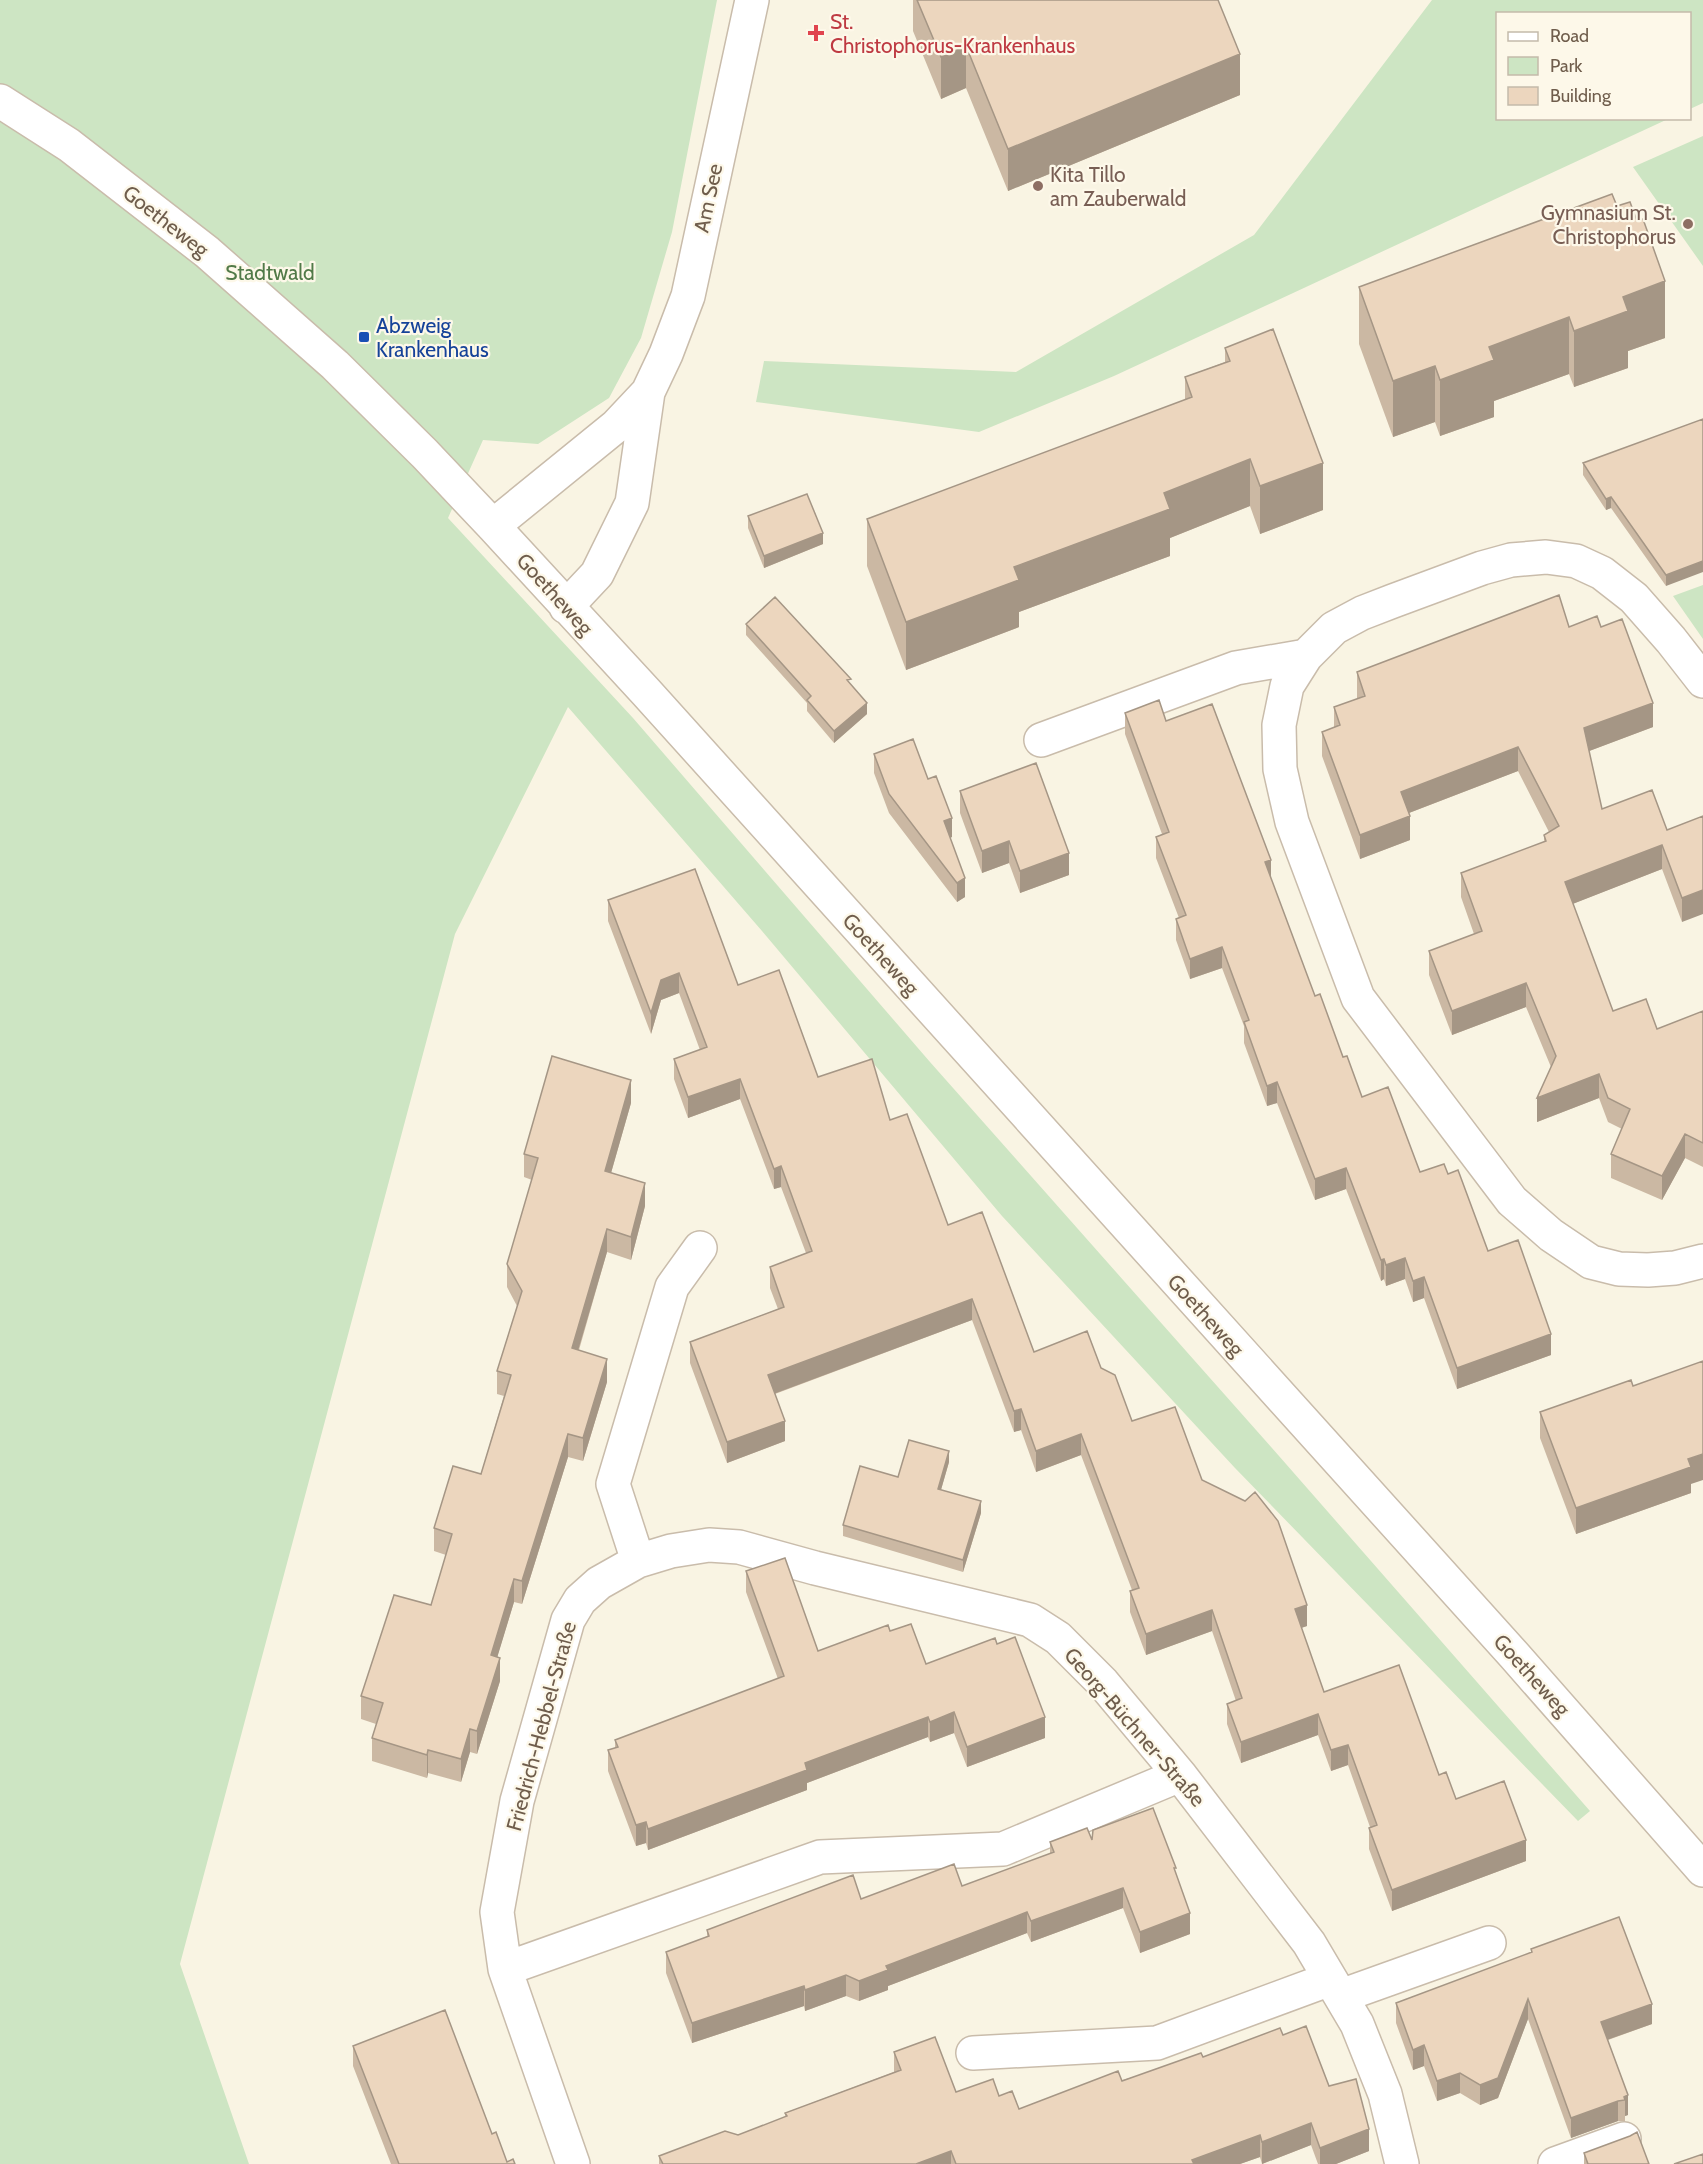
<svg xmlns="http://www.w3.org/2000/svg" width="1703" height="2164" font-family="Cabin,sans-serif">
<rect width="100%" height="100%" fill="#f9f4e3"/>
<path fill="#cde5c3" d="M 0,0 L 717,0 L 672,232 L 641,338 L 609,398 L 538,444 L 483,440 L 448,518 L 633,718 L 930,1062 L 1279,1456 L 1590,1811 L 1578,1821 L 1235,1468 L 1002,1216 L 762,931 L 568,707 L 455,934 L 180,1964 L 249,2164 L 0,2164 Z
M 1432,0 L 1703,0 L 1703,103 L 1690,109 L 1690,14 L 1498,14 L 1498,118 L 1668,119 L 1114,376 L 979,432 L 756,402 L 764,361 L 1016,372 L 1254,235 Z
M 1703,136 L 1703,266 L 1633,167 Z
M 1703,585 L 1703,639 L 1673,596 Z"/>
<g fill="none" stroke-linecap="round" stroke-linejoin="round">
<g stroke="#c9bcab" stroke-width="36">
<path id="minor" d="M 0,101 L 69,145 L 207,252 L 335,365 L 425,454 L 493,526 L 646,692 L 1514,1655 L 1703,1870
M 493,526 L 616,426 L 648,392 L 666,354 L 688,296 L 752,0
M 566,607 L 597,574 L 632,503 L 648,392
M 1703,681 L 1671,640 L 1634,598 L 1602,573 L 1576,561 L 1546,557 L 1511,560 L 1482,568 L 1393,601 L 1362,613 L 1334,628 L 1306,656 L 1287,686 L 1279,725 L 1280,769 L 1292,822 L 1358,998 L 1512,1201 L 1551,1235 L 1591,1262 L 1619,1269 L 1648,1270 L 1675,1268 L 1703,1261
M 1041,740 L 1236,668 L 1306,656
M 638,1561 L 613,1484 L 672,1287 L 700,1248
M 505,1969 L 820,1857 L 1003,1849 L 1180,1775
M 1341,1996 L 1489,1943
M 973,2053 L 1157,2043 L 1330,1979
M 573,2164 L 505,1969 L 497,1912 L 517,1801 L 568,1620 L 580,1600 L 599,1583 L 638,1561 L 671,1551 L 709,1545 L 739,1547 L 815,1568 L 1030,1620 L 1058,1638 L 1103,1683 L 1180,1775 L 1309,1943 L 1357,2024 L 1385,2094 L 1402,2164
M 1555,2164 L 1624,2139"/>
</g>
<use href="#minor" stroke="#fff" stroke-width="33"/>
</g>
<path fill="#cbb8a3" d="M 913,0 L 1218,0 L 1240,95 L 1008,191 L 966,88 L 941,99 L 913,31 Z
M 1612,194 L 1665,338 L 1628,351 L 1628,368 L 1574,387 L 1569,374 L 1494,401 L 1494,417 L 1440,436 L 1435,422 L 1393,437 L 1359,344 L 1359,287 Z
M 1225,348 L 1323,510 L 1260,534 L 1250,506 L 1170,538 L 1170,556 L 1019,612 L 1019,627 L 906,670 L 867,566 L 867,519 L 1185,400 L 1185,377 L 1225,362 Z
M 1703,419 L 1666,586 L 1611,508 L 1606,510 L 1583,475 L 1583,463 Z
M 748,516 L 823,544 L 764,568 L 748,528 Z
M 746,624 L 851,685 L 867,714 L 834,743 L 807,711 L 807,703 L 746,635 Z
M 1569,627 L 1601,627 L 1653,727 L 1589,751 L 1602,809 L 1667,830 L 1703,816 L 1682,922 L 1662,869 L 1572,904 L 1613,1011 L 1657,1029 L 1703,1011 L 1703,1167 L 1685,1158 L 1662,1200 L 1611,1178 L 1611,1154 L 1622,1129 L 1608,1122 L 1599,1098 L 1537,1122 L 1551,1067 L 1526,1007 L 1452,1035 L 1429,975 L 1429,951 L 1474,934 L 1461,897 L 1461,873 L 1544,842 L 1544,835 L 1549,832 L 1518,771 L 1409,813 L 1410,840 L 1360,859 L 1322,756 L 1322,732 L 1334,728 L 1334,707 L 1357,699 L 1357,672 Z
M 1125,713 L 1166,721 L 1271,879 L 1315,996 L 1362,1097 L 1420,1172 L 1448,1174 L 1488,1251 L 1551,1355 L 1457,1389 L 1424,1298 L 1413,1302 L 1405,1279 L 1386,1286 L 1384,1279 L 1381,1281 L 1346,1189 L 1315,1200 L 1277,1103 L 1267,1106 L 1244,1043 L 1244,1026 L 1222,968 L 1190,979 L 1176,940 L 1176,919 L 1179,918 L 1156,858 L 1156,837 L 1162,834 L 1125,734 Z
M 874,754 L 928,779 L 952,837 L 950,838 L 965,897 L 957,902 L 889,813 L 874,773 Z
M 960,791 L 1069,875 L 1020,893 L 1009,863 L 982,873 L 960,813 Z
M 608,900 L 738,985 L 818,1077 L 890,1120 L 948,1225 L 1034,1352 L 1101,1368 L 1132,1421 L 1202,1480 L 1307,1626 L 1301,1628 L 1324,1692 L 1439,1775 L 1456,1799 L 1526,1861 L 1392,1911 L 1369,1849 L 1369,1828 L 1370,1827 L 1348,1765 L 1331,1771 L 1318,1735 L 1241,1763 L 1227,1724 L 1227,1704 L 1236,1701 L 1212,1631 L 1146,1655 L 1130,1612 L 1130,1591 L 1132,1590 L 1081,1455 L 1036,1472 L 1021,1430 L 1014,1432 L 972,1320 L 775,1394 L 785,1441 L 727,1463 L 690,1363 L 690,1342 L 778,1309 L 770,1288 L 770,1267 L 806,1253 L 781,1187 L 774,1189 L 740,1099 L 688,1118 L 674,1079 L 674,1059 L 700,1050 L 679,993 L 661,1000 L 651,1034 L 608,921 Z
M 631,1103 L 611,1173 L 645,1206 L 631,1260 L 607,1252 L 579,1350 L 607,1382 L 583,1461 L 568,1457 L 522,1604 L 514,1602 L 497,1657 L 500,1681 L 477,1754 L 470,1752 L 461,1782 L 428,1773 L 427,1778 L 372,1761 L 372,1738 L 376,1724 L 361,1719 L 361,1696 L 431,1605 L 446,1555 L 434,1551 L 434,1528 L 481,1474 L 504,1396 L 497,1394 L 497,1371 L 517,1306 L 507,1287 L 507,1264 L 532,1180 L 524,1177 L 524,1154 Z
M 1633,1386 L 1691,1484 L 1691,1493 L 1576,1534 L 1540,1438 L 1540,1412 Z
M 949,1462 L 941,1490 L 981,1513 L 963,1572 L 843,1536 L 843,1525 L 898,1477 Z
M 746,1571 L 818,1651 L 890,1631 L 926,1664 L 997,1644 L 1045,1738 L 967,1767 L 954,1733 L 930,1742 L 928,1737 L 807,1783 L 807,1790 L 648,1850 L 646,1843 L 636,1846 L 608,1771 L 608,1750 L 615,1748 L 615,1740 L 778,1679 L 746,1592 Z
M 1092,1840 L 1176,1875 L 1190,1934 L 1140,1953 L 1123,1908 L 1031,1942 L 1027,1933 L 888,1986 L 888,1990 L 859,2001 L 846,1996 L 805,2011 L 804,2006 L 692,2043 L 666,1973 L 666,1952 L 707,1937 L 707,1930 L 861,1899 L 962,1886 L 1050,1854 L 1050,1842 Z
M 1531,1949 L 1652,2024 L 1608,2040 L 1628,2095 L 1628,2115 L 1625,2116 L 1625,2121 L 1618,2121 L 1571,2138 L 1528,2019 L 1498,2098 L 1480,2105 L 1460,2093 L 1437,2101 L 1424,2066 L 1413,2070 L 1396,2023 L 1396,2003 L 1531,1953 Z
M 1283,2035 L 1329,2086 L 1369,2151 L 1336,2164 L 1318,2164 L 1311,2145 L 1262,2164 L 1260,2157 L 1240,2164 L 659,2164 L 659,2156 L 738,2135 L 785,2117 L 785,2113 L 894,2072 L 894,2052 L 956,2092 L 999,2096 L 1019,2109 Z
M 353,2046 L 492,2134 L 507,2162 L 515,2164 L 391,2164 L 353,2066 Z
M 1584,2153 L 1649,2164 L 1584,2164 Z"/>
<path fill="#a59685" d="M 966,46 L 966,88 L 941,99 L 941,57 Z
M 1240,54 L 1240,95 L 1008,191 L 1008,149 Z
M 1665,281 L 1665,338 L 1628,351 L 1628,368 L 1574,387 L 1574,331 L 1623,297 Z
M 1569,317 L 1569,374 L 1494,401 L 1494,417 L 1440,436 L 1440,380 L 1489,347 Z
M 1435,366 L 1435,422 L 1393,437 L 1393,381 Z
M 1250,459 L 1250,506 L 1170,538 L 1170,556 L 1019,612 L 1019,627 L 906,670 L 906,622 L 1014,567 L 1164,493 Z
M 1323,463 L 1323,510 L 1260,534 L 1260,486 Z
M 1611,497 L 1611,508 L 1606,510 L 1606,499 Z
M 823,533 L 823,544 L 764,568 L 764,556 Z
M 1703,561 L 1703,572 L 1666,586 L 1666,575 Z
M 867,703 L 867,714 L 834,743 L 834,731 Z
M 1653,703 L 1653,727 L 1584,753 L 1584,728 Z
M 1518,747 L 1518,771 L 1401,816 L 1401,792 Z
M 1410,816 L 1410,840 L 1360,859 L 1360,835 Z
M 952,818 L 952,837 L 944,840 L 944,821 Z
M 1009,841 L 1009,863 L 982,873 L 982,851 Z
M 1662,845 L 1662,869 L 1565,907 L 1565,882 Z
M 1069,853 L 1069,875 L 1020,893 L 1020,871 Z
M 1271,860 L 1271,881 L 1265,862 Z
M 965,878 L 965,897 L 957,902 L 957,883 Z
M 1703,890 L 1703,914 L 1682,922 L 1682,898 Z
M 1222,947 L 1222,968 L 1190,979 L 1190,959 Z
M 679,973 L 679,993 L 661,1000 L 651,1034 L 651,1013 L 661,980 Z
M 1526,983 L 1526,1007 L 1452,1035 L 1452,1011 Z
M 1599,1074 L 1599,1098 L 1537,1122 L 1537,1098 Z
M 740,1079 L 740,1099 L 688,1118 L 688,1097 Z
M 631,1080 L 631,1103 L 605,1194 L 605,1171 Z
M 1277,1082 L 1277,1103 L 1267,1106 L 1267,1086 Z
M 1685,1134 L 1685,1158 L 1662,1200 L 1662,1176 Z
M 781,1166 L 781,1187 L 774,1189 L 774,1169 Z
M 1346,1168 L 1346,1189 L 1315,1200 L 1315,1179 Z
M 645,1183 L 645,1206 L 631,1260 L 631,1237 Z
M 607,1229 L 607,1252 L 572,1371 L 572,1348 Z
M 1405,1258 L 1405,1279 L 1386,1286 L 1386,1265 Z
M 1384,1259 L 1384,1279 L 1381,1281 L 1381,1260 Z
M 1424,1277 L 1424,1298 L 1413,1302 L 1413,1281 Z
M 972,1299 L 972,1320 L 768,1396 L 768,1375 Z
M 1551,1334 L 1551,1355 L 1457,1389 L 1457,1368 Z
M 607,1359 L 607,1382 L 583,1461 L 583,1438 Z
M 1021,1409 L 1021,1430 L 1014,1432 L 1014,1411 Z
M 785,1421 L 785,1441 L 727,1463 L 727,1442 Z
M 568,1434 L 568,1457 L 522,1604 L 522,1581 Z
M 1081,1434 L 1081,1455 L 1036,1472 L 1036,1451 Z
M 949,1451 L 949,1462 L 938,1500 L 938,1489 Z
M 1703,1454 L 1703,1480 L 1691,1484 L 1691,1493 L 1576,1534 L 1576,1508 L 1688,1459 Z
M 981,1501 L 981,1513 L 963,1572 L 963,1560 Z
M 514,1579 L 514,1602 L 491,1678 L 491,1655 Z
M 1307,1605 L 1307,1626 L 1295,1630 L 1295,1609 Z
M 1212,1610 L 1212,1631 L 1146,1655 L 1146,1634 Z
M 500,1658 L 500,1681 L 477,1754 L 477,1731 Z
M 954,1712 L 954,1733 L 930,1742 L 930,1722 Z
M 1318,1714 L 1318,1735 L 1241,1763 L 1241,1742 Z
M 928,1717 L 928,1737 L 807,1783 L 807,1790 L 648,1850 L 648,1829 L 805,1763 Z
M 1045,1717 L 1045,1738 L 967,1767 L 967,1747 Z
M 470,1729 L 470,1752 L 461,1782 L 461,1759 Z
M 1348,1745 L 1348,1765 L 1331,1771 L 1331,1750 Z
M 428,1750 L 428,1773 L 427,1778 L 427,1755 Z
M 646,1822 L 646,1843 L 636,1846 L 636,1825 Z
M 1526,1840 L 1526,1861 L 1392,1911 L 1392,1890 Z
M 1123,1888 L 1123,1908 L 1031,1942 L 1031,1921 Z
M 1027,1912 L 1027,1933 L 888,1986 L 888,1990 L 859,2001 L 859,1981 L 886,1966 Z
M 1190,1913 L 1190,1934 L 1140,1953 L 1140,1932 Z
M 846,1975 L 846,1996 L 805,2011 L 805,1990 Z
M 804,1986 L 804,2006 L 692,2043 L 692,2023 Z
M 1528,1999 L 1528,2019 L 1498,2098 L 1480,2105 L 1480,2085 Z
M 1652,2004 L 1652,2024 L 1601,2042 L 1601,2022 Z
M 1424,2045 L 1424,2066 L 1413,2070 L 1413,2050 Z
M 1460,2073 L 1460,2093 L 1437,2101 L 1437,2081 Z
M 1628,2095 L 1628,2115 L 1625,2116 L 1625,2100 L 1624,2097 Z
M 1618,2101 L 1618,2121 L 1571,2138 L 1571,2118 Z
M 1311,2123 L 1311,2145 L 1262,2164 L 1262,2142 Z
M 1369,2129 L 1369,2151 L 1336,2164 L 1320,2164 L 1320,2148 Z
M 1260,2135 L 1260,2157 L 1240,2164 L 1192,2164 L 1192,2160 Z
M 951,2151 L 951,2164 L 916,2164 Z"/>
<path fill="#ecd6be" stroke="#a59685" stroke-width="1.5" d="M 917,0 L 1218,0 L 1240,54 L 1008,149 L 966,46 L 941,57 Z
M 1612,194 L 1617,206 L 1630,202 L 1637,221 L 1643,219 L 1665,281 L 1623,297 L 1628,311 L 1574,331 L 1569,317 L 1489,347 L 1494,360 L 1440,380 L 1435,366 L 1393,381 L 1359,287 Z
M 1273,329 L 1323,463 L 1260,486 L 1250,459 L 1164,493 L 1170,509 L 1014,567 L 1019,580 L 906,622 L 867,519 L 1192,397 L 1185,377 L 1230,361 L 1225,348 Z
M 1703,419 L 1703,561 L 1666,575 L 1611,497 L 1606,499 L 1583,463 Z
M 807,494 L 823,533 L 764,556 L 748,516 Z
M 1559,595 L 1569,627 L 1597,616 L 1601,627 L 1622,619 L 1653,703 L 1584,728 L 1602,809 L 1652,790 L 1667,830 L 1703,816 L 1703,890 L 1682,898 L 1662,845 L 1565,882 L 1613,1011 L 1646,999 L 1657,1029 L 1703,1011 L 1703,1143 L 1685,1134 L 1662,1176 L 1611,1154 L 1630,1109 L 1608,1098 L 1599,1074 L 1537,1098 L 1556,1056 L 1526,983 L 1452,1011 L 1429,951 L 1482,931 L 1461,873 L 1546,841 L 1544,835 L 1559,826 L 1518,747 L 1401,792 L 1410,816 L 1360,835 L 1322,732 L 1340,725 L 1334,707 L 1365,696 L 1357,672 Z
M 775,597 L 851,679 L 847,680 L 867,703 L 834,731 L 807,700 L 811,696 L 746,624 Z
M 1159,700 L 1166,721 L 1212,704 L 1271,860 L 1265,862 L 1315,996 L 1320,994 L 1343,1057 L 1347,1056 L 1362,1097 L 1388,1087 L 1420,1172 L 1444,1164 L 1448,1174 L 1458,1170 L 1488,1251 L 1518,1240 L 1551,1334 L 1457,1368 L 1424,1277 L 1413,1281 L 1405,1258 L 1386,1265 L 1384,1259 L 1381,1260 L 1346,1168 L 1315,1179 L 1277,1082 L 1267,1086 L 1244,1022 L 1249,1020 L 1222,947 L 1190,959 L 1176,919 L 1186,915 L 1156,837 L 1169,832 L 1125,713 Z
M 913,739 L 928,779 L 936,776 L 952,818 L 944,821 L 965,878 L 957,883 L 889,794 L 874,754 Z
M 1036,763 L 1069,853 L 1020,871 L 1009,841 L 982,851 L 960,791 Z
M 695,869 L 738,985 L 779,970 L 818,1077 L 872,1059 L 890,1120 L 907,1114 L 948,1225 L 982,1212 L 1034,1352 L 1087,1331 L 1101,1368 L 1115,1375 L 1132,1421 L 1175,1407 L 1202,1480 L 1245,1501 L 1255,1492 L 1278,1521 L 1307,1605 L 1295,1609 L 1324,1692 L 1399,1665 L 1439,1775 L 1446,1772 L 1456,1799 L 1504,1781 L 1526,1840 L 1392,1890 L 1369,1828 L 1377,1825 L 1348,1745 L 1331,1750 L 1318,1714 L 1241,1742 L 1227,1704 L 1242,1698 L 1212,1610 L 1146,1634 L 1130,1591 L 1139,1588 L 1081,1434 L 1036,1451 L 1021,1409 L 1014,1411 L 972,1299 L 768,1375 L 785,1421 L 727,1442 L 690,1342 L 784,1307 L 770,1267 L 812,1251 L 781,1166 L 774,1169 L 740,1079 L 688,1097 L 674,1059 L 707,1047 L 679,973 L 661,980 L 651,1013 L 608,900 Z
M 552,1056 L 631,1080 L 605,1171 L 645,1183 L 631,1237 L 607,1229 L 572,1348 L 607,1359 L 583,1438 L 568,1434 L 522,1581 L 514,1579 L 491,1655 L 500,1658 L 477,1731 L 470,1729 L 461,1759 L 428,1750 L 427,1755 L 372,1738 L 383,1703 L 361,1696 L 394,1595 L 431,1605 L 452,1534 L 434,1528 L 453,1466 L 481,1474 L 511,1375 L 497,1371 L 522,1291 L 507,1264 L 538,1158 L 524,1154 Z
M 1703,1361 L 1703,1454 L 1688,1459 L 1691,1467 L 1576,1508 L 1540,1412 L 1631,1380 L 1633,1386 Z
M 909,1440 L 949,1451 L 938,1489 L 981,1501 L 963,1560 L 843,1525 L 860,1466 L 898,1477 Z
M 785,1558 L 818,1651 L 888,1625 L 890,1631 L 911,1624 L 926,1664 L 995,1638 L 997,1644 L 1015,1637 L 1045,1717 L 967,1747 L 954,1712 L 930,1722 L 928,1717 L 805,1763 L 807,1770 L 648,1829 L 646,1822 L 636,1825 L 608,1750 L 618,1747 L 615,1740 L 784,1676 L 746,1571 Z
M 1153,1808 L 1176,1868 L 1174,1868 L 1190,1913 L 1140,1932 L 1123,1888 L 1031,1921 L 1027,1912 L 886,1966 L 888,1970 L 859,1981 L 846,1975 L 805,1990 L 804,1986 L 692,2023 L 666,1952 L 709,1936 L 707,1930 L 853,1875 L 861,1899 L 954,1864 L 962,1886 L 1054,1852 L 1050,1842 L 1087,1828 L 1092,1840 L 1093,1830 Z
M 1619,1917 L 1652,2004 L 1601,2022 L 1628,2095 L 1624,2097 L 1625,2100 L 1618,2101 L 1571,2118 L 1528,1999 L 1498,2078 L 1480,2085 L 1460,2073 L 1437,2081 L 1424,2045 L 1413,2050 L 1396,2003 L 1532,1952 L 1531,1949 Z
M 445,2010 L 492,2134 L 496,2132 L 507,2162 L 513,2159 L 515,2164 L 399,2164 L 353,2046 Z
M 1306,2026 L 1329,2086 L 1356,2079 L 1369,2129 L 1320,2148 L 1311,2123 L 1262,2142 L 1260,2135 L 1192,2160 L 1194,2164 L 956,2164 L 951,2151 L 916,2164 L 663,2164 L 659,2156 L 725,2131 L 738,2135 L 787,2116 L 785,2113 L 901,2070 L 894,2052 L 935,2037 L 956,2092 L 993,2079 L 999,2096 L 1012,2091 L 1019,2109 L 1118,2071 L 1122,2081 L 1201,2053 L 1203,2057 L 1280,2028 L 1283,2035 Z
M 1637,2132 L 1649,2164 L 1588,2164 L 1584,2153 L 1630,2136 Z
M 1703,2154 L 1703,2164 L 1674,2164 Z"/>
<path fill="#e0444e" stroke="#fdf8e9" stroke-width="2" d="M813 24h6v6h6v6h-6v6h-6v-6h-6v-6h6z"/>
<g fill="#8d6e63" stroke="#fdf8e9" stroke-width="2">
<circle cx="1038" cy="186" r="6"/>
<circle cx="1688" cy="224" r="6"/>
</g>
<rect fill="#1a4fb4" stroke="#fdf8e9" stroke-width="2" x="358" y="331" width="12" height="12" rx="3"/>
<g text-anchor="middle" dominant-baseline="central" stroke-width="4.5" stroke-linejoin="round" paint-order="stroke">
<g font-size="21" fill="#be3a42" stroke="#fdf8e9" text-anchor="start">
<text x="830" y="21">St.<tspan x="830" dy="24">Christophorus-Krankenhaus</tspan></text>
</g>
<g font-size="21" fill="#785e54" stroke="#fdf8e9" text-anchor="start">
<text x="1050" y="174">Kita Tillo<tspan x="1050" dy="24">am Zauberwald</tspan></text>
<text x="1676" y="212" text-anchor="end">Gymnasium St.<tspan x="1676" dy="24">Christophorus</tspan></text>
</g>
<g font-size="21" fill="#6f5d4c" stroke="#fdf8e9">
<text transform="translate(708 198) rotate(-78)">Am See</text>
<text transform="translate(166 221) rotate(38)">Goetheweg</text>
<text transform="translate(555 594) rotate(48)">Goetheweg</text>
<text transform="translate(881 954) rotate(48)">Goetheweg</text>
<text transform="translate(1206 1315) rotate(48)">Goetheweg</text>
<text transform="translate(1532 1675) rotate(48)">Goetheweg</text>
<text transform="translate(541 1726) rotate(-75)">Friedrich-Hebbel-Straße</text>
<text transform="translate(1135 1727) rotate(49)">Georg-Büchner-Straße</text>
</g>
<g font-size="21" fill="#517a48" stroke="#fdf8e9">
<text x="270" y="272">Stadtwald</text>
</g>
<g font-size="21" fill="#164399" stroke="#fdf8e9" text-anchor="start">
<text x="376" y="325">Abzweig<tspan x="376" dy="24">Krankenhaus</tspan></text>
</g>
</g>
<rect x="1496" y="12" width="195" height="108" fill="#fdf8e9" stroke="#c4baaa" stroke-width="1.5"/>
<rect x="1508" y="32" width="30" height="9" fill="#ffffff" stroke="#c4baaa" stroke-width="1.5"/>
<text x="1550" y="42" font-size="18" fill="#6f5d4c">Road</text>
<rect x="1508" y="57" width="30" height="18" fill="#cde5c3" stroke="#c4baaa" stroke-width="1.5"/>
<text x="1550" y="72" font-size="18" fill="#6f5d4c">Park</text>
<rect x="1508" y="87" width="30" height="18" fill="#ecd6be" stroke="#c4baaa" stroke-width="1.5"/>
<text x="1550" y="102" font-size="18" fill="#6f5d4c">Building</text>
</svg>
